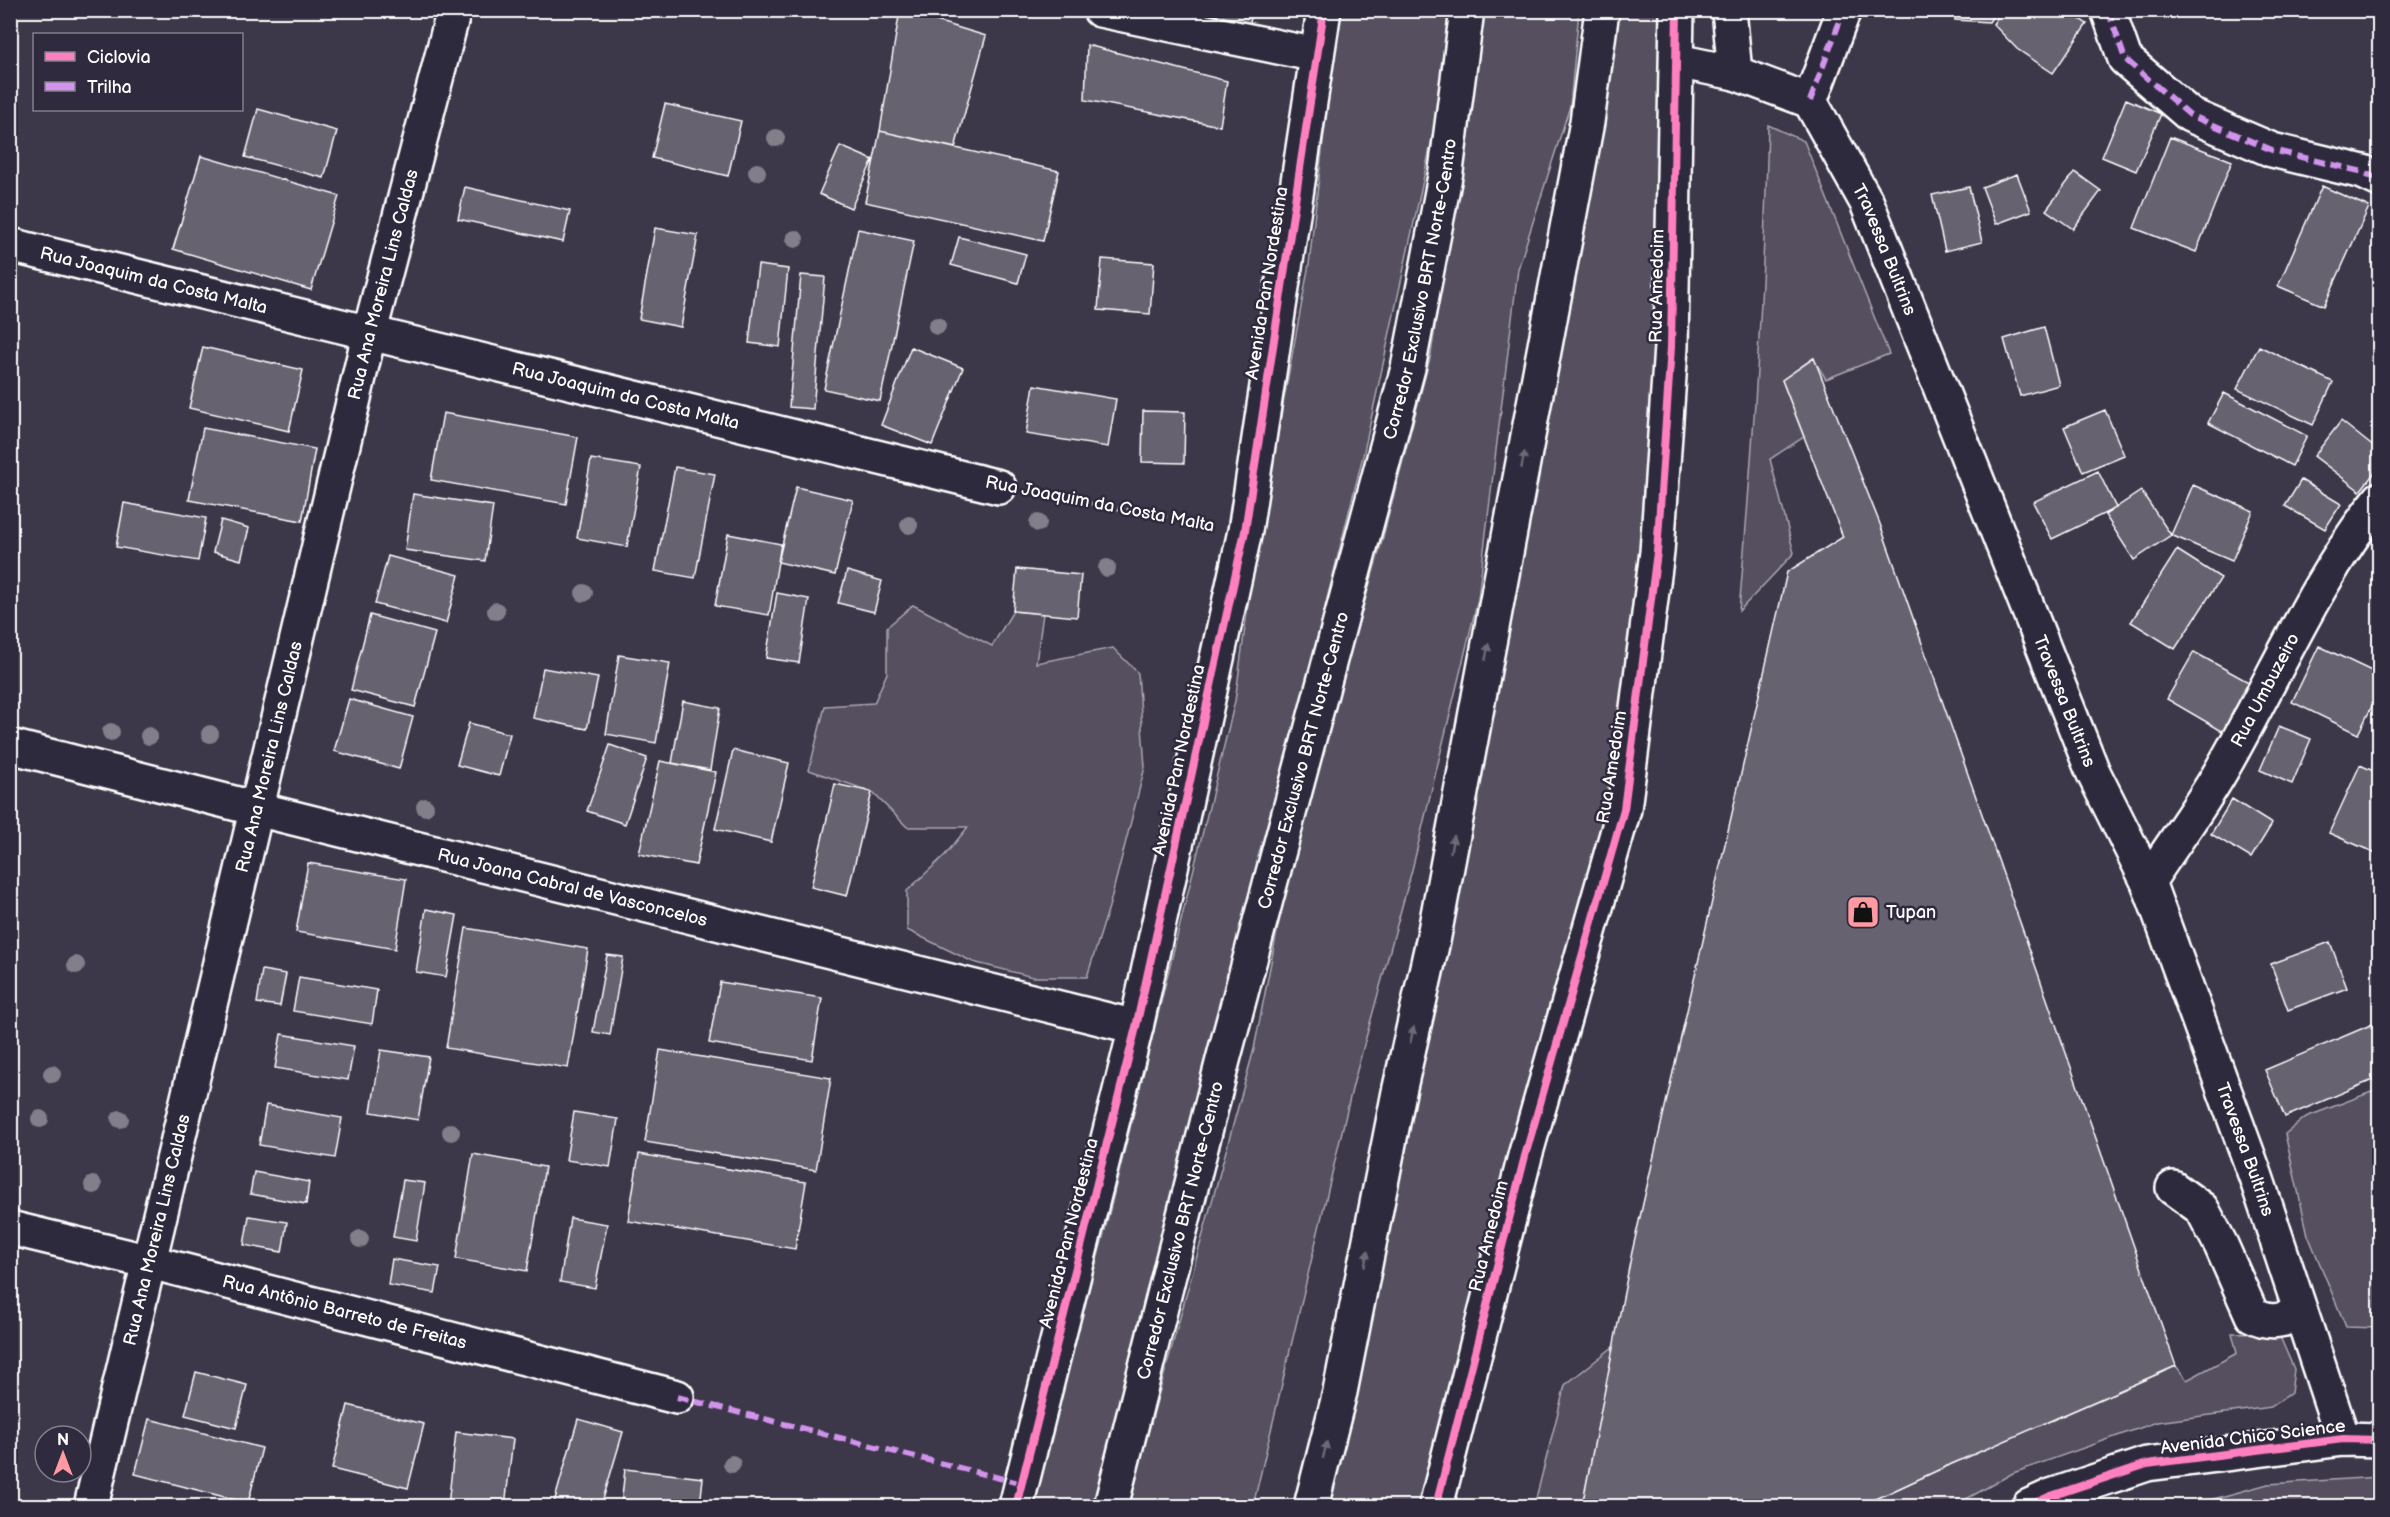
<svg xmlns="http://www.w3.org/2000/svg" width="2390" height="1517" font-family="'Balsamiq Sans',sans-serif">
<rect width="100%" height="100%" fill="#3c3749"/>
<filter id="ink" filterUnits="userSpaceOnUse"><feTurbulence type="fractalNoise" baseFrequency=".0167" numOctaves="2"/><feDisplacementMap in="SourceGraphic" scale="12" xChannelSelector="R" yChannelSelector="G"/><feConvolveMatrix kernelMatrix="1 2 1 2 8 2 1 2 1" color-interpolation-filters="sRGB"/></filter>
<g filter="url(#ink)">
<path fill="#555060" stroke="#aaa8b0" stroke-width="1.5" d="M 1338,11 L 1453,11 L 1448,66 L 1363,456 L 1174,1206 L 1094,1506 L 1031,1506 L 1105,1230 L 1235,701 L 1254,561 L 1309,264 Z
M 1482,11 L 1579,11 L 1570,106 L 1518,269 L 1478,599 L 1412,870 L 1353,1085 L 1253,1506 L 1128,1506 L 1254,1049 L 1294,845 L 1379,552 L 1431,354 Z
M 1612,11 L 1670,11 L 1652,515 L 1620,796 L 1425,1506 L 1321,1506 Z
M 1768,125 L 1804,141 L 1889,354 L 1826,379 L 1813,358 L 1782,380 L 1804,437 L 1770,459 L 1794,553 L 1739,611 C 1753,449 1764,287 1768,125 Z
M 913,605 L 992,646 L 1013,611 L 1043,614 L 1036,663 L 1113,648 L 1138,673 L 1145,767 L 1109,907 L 1087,977 L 1033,977 L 973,962 L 907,930 L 907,891 L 945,855 L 968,827 L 907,827 L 872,792 L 809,770 L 825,706 L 874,703 L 887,673 L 887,627 Z
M 2379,1089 L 2379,1328 L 2346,1327 L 2308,1235 L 2285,1134 L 2306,1117 Z
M 2278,1332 L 2294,1369 L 2291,1393 L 2271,1407 L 2157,1422 L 2013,1473 L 1954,1506 L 1861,1506 L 1947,1466 L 2176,1366 L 2187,1380 L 2237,1353 L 2232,1333 Z
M 1614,1346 L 1582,1506 L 1534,1506 L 1565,1385 Z
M 2379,1477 L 2379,1506 L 2188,1506 L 2268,1484 Z"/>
<path fill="#666270" stroke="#fff" stroke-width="1.5" d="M 900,10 L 986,36 L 955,148 L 880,131 Z
M 1166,10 L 1252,10 L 1249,30 Z
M 1955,10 L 1997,10 L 1989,22 L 1955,20 Z
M 2002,10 L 2066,10 L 2087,24 L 2053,73 L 2017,49 L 1993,24 Z
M 1087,45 L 1227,81 L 1220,126 L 1085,100 Z
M 2126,99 L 2161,114 L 2136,171 L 2102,157 Z
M 665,104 L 741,121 L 728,176 L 652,158 Z
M 258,109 L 337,131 L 324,178 L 245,157 Z
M 880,131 L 1059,171 L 1043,241 L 865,202 Z
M 2170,137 L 2232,161 L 2196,252 L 2134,228 Z
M 840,146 L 873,160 L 851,208 L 819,194 Z
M 201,156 L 339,196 L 311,290 L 173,249 Z
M 2075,172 L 2101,191 L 2073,229 L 2046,210 Z
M 2017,174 L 2031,211 L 1996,224 L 1982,187 Z
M 2322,186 L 2369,207 L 2324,306 L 2278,286 Z
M 465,187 L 570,211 L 563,242 L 458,219 Z
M 1969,187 L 1982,242 L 1945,251 L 1932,195 Z
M 655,228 L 698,235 L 681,327 L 639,319 Z
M 858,229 L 914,241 L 880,401 L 824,389 Z
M 959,237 L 1026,254 L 1018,283 L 951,265 Z
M 1102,259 L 1154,263 L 1150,314 L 1098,310 Z
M 758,265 L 788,269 L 780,347 L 749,343 Z
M 801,275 L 825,277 L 813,409 L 789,407 Z
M 2044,327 L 2059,385 L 2020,396 L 2004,339 Z
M 2259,346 L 2333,382 L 2313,425 L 2237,389 Z
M 203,347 L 303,370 L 289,431 L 189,408 Z
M 911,347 L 963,368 L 932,445 L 881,425 Z
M 1814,358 L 1880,524 L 2176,1366 L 1947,1466 L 1861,1506 L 1582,1506 L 1632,1252 L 1787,572 L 1843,537 L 1782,380 Z
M 1034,385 L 1116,399 L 1108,447 L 1026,434 Z
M 2224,393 L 2307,436 L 2292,466 L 2208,423 Z
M 2105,410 L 2124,455 L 2083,472 L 2064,427 Z
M 1143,411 L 1185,412 L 1184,463 L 1142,462 Z
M 443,413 L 578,437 L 566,504 L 431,480 Z
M 2341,421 L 2380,452 L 2380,466 L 2360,491 L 2314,456 Z
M 203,428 L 315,449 L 302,521 L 189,500 Z
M 591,459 L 641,467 L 627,547 L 577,538 Z
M 675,467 L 715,474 L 695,578 L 655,571 Z
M 2098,471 L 2116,508 L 2052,539 L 2033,502 Z
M 2301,480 L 2341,504 L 2325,529 L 2285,506 Z
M 2193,485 L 2253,511 L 2232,561 L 2171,535 Z
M 796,487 L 853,500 L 835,575 L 778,562 Z
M 2141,491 L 2171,535 L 2134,560 L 2105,515 Z
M 413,494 L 493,506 L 485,561 L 405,550 Z
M 124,503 L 206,518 L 198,561 L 116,547 Z
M 221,520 L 249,528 L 241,560 L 213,552 Z
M 2380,521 L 2380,539 L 2371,534 Z
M 728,534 L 781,544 L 769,615 L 715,606 Z
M 2177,550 L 2221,578 L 2175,649 L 2131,622 Z
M 388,556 L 459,575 L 446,623 L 375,604 Z
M 1017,569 L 1081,575 L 1077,617 L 1013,611 Z
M 847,571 L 882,581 L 874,612 L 838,603 Z
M 777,593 L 809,599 L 799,663 L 766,658 Z
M 370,615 L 435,633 L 415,707 L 351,690 Z
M 2319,646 L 2380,675 L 2380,690 L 2358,734 L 2292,702 Z
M 2194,652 L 2254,685 L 2227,734 L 2167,699 Z
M 619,655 L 670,663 L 656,743 L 606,734 Z
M 543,668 L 598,678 L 587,729 L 533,718 Z
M 349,699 L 413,717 L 399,769 L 334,751 Z
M 683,701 L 720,708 L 710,770 L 672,763 Z
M 469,723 L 510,734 L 499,776 L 457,765 Z
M 2279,726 L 2311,739 L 2292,784 L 2260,770 Z
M 610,745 L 647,758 L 625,824 L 587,811 Z
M 733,750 L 789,763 L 771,842 L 715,829 Z
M 660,761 L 716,772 L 696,865 L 639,854 Z
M 2360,765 L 2380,774 L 2380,855 L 2329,833 Z
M 835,784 L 872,792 L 847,896 L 811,887 Z
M 2232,799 L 2272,824 L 2251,858 L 2211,834 Z
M 308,863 L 406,879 L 395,949 L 296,932 Z
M 426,909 L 457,915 L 446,977 L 416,972 Z
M 466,928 L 588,949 L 568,1068 L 446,1048 Z
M 2330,942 L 2347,988 L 2288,1010 L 2271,964 Z
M 607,955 L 623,957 L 610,1035 L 593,1032 Z
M 262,970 L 286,974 L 280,1006 L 257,1003 Z
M 299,977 L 377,990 L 372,1024 L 293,1011 Z
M 720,982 L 822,998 L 812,1060 L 709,1043 Z
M 2380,1021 L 2380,1077 L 2285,1117 L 2265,1070 Z
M 281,1034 L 354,1046 L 348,1080 L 275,1068 Z
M 381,1050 L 429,1057 L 418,1120 L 371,1112 Z
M 660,1050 L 831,1078 L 816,1170 L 645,1142 Z
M 266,1105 L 342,1118 L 335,1158 L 259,1145 Z
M 574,1112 L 618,1119 L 610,1167 L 566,1160 Z
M 473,1154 L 545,1167 L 527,1271 L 456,1259 Z
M 639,1154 L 806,1182 L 795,1249 L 628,1221 Z
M 254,1172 L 309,1182 L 306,1204 L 250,1194 Z
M 403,1180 L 425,1183 L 416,1241 L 393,1237 Z
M 249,1216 L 287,1222 L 282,1252 L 244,1245 Z
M 570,1218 L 607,1224 L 595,1288 L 560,1282 Z
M 392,1259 L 440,1267 L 435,1293 L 388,1285 Z
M 196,1372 L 247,1385 L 236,1428 L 185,1415 Z
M 348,1405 L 424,1424 L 408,1488 L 332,1469 Z
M 149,1419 L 262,1448 L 248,1503 L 135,1474 Z
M 578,1419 L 623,1432 L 601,1506 L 553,1506 Z
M 456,1432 L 513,1439 L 505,1506 L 448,1506 Z
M 625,1469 L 703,1478 L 700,1506 L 621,1506 Z
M 160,1502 L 178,1506 L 159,1506 Z"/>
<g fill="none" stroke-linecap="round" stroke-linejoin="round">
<g stroke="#fff" stroke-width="38">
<g id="minor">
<path d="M 1100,10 L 1317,55"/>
<path d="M 1729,10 L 1735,73"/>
<path d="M 2108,10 L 2125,59 L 2190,115 L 2272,150 L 2363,172 L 2380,180"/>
<path id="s1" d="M 1677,61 L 1735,73 L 1810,101 L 1867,203 L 2093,772 L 2148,882 L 2256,1177 L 2343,1439"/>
<path d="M 1810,101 L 1844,10"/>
<path id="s2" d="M 10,245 L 999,487"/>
<path id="s3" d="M 10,746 L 257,809 L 1136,1027"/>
<path id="s4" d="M 2148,882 C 2172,845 2199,809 2221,771 C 2274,680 2314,581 2380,499"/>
<path d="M 2173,1188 L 2202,1209 L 2221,1245 L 2252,1315 C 2270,1325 2283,1320 2301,1314"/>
<path id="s5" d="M 10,1228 L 150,1262 L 677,1397"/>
<path id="s6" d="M 91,1506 L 370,331 L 454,10"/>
<path id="s7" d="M 1111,1506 L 1223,1060 L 1408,368 L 1446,171 L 1467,10"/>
</g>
</g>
<g stroke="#fff" stroke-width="38">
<path id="major" d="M 1436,1506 L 1525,1156 L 1624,809 L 1657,552 L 1671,347 L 1677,10
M 2029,1506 L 2051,1496 L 2147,1464 L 2343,1439 L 2380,1440"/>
</g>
<g stroke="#fff" stroke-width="38">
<path id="highway" d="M 1016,1506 L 1136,1027 L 1245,531 L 1324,10
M 1311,1506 L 1340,1392 L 1399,1092 L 1434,936 L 1587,122 L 1602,10"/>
</g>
<path stroke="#fff" stroke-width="4" stroke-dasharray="4.5 4.5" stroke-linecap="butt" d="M 1038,494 L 1205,524"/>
<use href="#minor" stroke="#2f2a3d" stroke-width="33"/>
<use href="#major" stroke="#2f2a3d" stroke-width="33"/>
<use href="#highway" stroke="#2f2a3d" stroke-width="33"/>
<path stroke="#d193ec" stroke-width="6" stroke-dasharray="12 6" stroke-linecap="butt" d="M 2108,10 L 2125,59 L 2190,115 L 2272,150 L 2363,172 L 2380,180
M 1810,101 L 1844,10
M 677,1397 L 1023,1484"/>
<g stroke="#2f2a3d" stroke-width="11">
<path id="cycleway" d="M 1016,1506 L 1136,1027 L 1245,531 L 1324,10
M 1436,1506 L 1525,1156 L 1624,809 L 1657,552 L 1671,347 L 1677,10
M 2029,1506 L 2051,1496 L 2147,1464 L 2343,1439 L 2380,1440"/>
</g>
<use href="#cycleway" stroke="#ff80c0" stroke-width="8"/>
</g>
<g fill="#827e8a">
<circle cx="776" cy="138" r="9"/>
<circle cx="757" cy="172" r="9"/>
<circle cx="795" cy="239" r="9"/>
<circle cx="937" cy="326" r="9"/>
<circle cx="1038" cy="523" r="9"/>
<circle cx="909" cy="525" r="9"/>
<circle cx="1107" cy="568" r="9"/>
<circle cx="584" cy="593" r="9"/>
<circle cx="496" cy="611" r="9"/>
<circle cx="111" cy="732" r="9"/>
<circle cx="210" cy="734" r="9"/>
<circle cx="149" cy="736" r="9"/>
<circle cx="425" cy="807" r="9"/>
<circle cx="76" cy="965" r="9"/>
<circle cx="52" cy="1074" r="9"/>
<circle cx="40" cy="1119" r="9"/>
<circle cx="120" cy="1119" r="9"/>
<circle cx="451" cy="1132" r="9"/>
<circle cx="93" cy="1185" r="9"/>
<circle cx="360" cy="1239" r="9"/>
<circle cx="732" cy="1464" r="9"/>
</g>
<defs><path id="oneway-solid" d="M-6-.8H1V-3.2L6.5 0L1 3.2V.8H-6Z" transform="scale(1.5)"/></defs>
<g fill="#6d6a77">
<use href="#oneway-solid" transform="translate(1523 460) rotate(-79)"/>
<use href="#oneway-solid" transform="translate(1487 652) rotate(-79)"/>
<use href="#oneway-solid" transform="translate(1452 844) rotate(-79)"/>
<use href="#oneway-solid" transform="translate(1412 1035) rotate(-77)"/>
<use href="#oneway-solid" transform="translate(1366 1259) rotate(-79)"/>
<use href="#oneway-solid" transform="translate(1325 1450) rotate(-76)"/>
</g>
</g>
<defs>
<g id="shop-square" transform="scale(1.725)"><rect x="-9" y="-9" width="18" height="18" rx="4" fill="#ff9aa2" stroke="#2f2a3d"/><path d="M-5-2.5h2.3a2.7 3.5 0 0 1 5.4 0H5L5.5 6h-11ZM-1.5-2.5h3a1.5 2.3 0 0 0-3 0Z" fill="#111"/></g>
</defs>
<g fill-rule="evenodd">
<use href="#shop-square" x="1863" y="912"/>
</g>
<g text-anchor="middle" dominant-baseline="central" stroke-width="5" stroke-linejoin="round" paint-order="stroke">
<g font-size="18" fill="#fff" stroke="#2f2a3d">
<text stroke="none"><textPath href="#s1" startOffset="306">Travessa Bultrins</textPath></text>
<text stroke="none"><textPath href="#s2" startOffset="148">Rua Joaquim da Costa Malta</textPath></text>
<text transform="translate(1267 283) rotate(-81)">Avenida Pan Nordestina</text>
<text stroke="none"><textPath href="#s6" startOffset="1256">Rua Ana Moreira Lins Caldas</textPath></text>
<text transform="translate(1657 286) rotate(-89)">Rua Amedoim</text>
<text stroke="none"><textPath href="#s7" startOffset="1256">Corredor Exclusivo BRT Norte-Centro</textPath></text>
<text stroke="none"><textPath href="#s2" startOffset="634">Rua Joaquim da Costa Malta</textPath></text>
<text transform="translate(1100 504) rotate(11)">Rua Joaquim da Costa Malta</text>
<text stroke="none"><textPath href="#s4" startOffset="225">Rua Umbuzeiro</textPath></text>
<text stroke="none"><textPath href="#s1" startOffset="792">Travessa Bultrins</textPath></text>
<text stroke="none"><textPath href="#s6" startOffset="770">Rua Ana Moreira Lins Caldas</textPath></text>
<text transform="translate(1179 760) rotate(-78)">Avenida Pan Nordestina</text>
<text stroke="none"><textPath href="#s7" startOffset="770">Corredor Exclusivo BRT Norte-Centro</textPath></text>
<text transform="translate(1612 767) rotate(-81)">Rua Amedoim</text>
<text stroke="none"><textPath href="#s3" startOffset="580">Rua Joana Cabral de Vasconcelos</textPath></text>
<text stroke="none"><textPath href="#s1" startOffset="1276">Travessa Bultrins</textPath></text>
<text stroke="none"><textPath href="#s6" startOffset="284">Rua Ana Moreira Lins Caldas</textPath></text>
<text stroke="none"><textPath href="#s7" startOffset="284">Corredor Exclusivo BRT Norte-Centro</textPath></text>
<text transform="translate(1069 1233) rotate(-76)">Avenida Pan Nordestina</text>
<text transform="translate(1489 1236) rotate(-76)">Rua Amedoim</text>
<text stroke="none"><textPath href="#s5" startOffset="345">Rua Antônio Barreto de Freitas</textPath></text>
<text transform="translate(2253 1437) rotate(-7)">Avenida Chico Science</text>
</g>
<g font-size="18" fill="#fff" stroke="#2f2a3d" text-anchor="start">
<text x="1886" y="912">Tupan</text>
</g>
</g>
<rect width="2390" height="1517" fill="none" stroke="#2f2a3d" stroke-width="36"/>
<rect x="18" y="18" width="2354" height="1481" fill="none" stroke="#fff" stroke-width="2" filter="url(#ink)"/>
<rect x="33" y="33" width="210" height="78" fill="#2f2a3d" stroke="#827f8b" stroke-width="1.5"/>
<rect x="45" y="52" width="30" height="9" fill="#ff80c0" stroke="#827f8b" stroke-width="1.5"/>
<text x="87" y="63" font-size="18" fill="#ffffff">Ciclovia</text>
<rect x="45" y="82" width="30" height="9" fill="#d193ec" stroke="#827f8b" stroke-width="1.5"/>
<text x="87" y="93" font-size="18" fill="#ffffff">Trilha</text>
<g transform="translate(63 1454)"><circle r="28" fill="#2f2a3d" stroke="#827f8b" stroke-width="1.5"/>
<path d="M0-4.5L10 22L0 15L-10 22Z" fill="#ff9aa2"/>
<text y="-9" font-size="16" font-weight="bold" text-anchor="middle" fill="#ffffff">N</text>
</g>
</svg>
